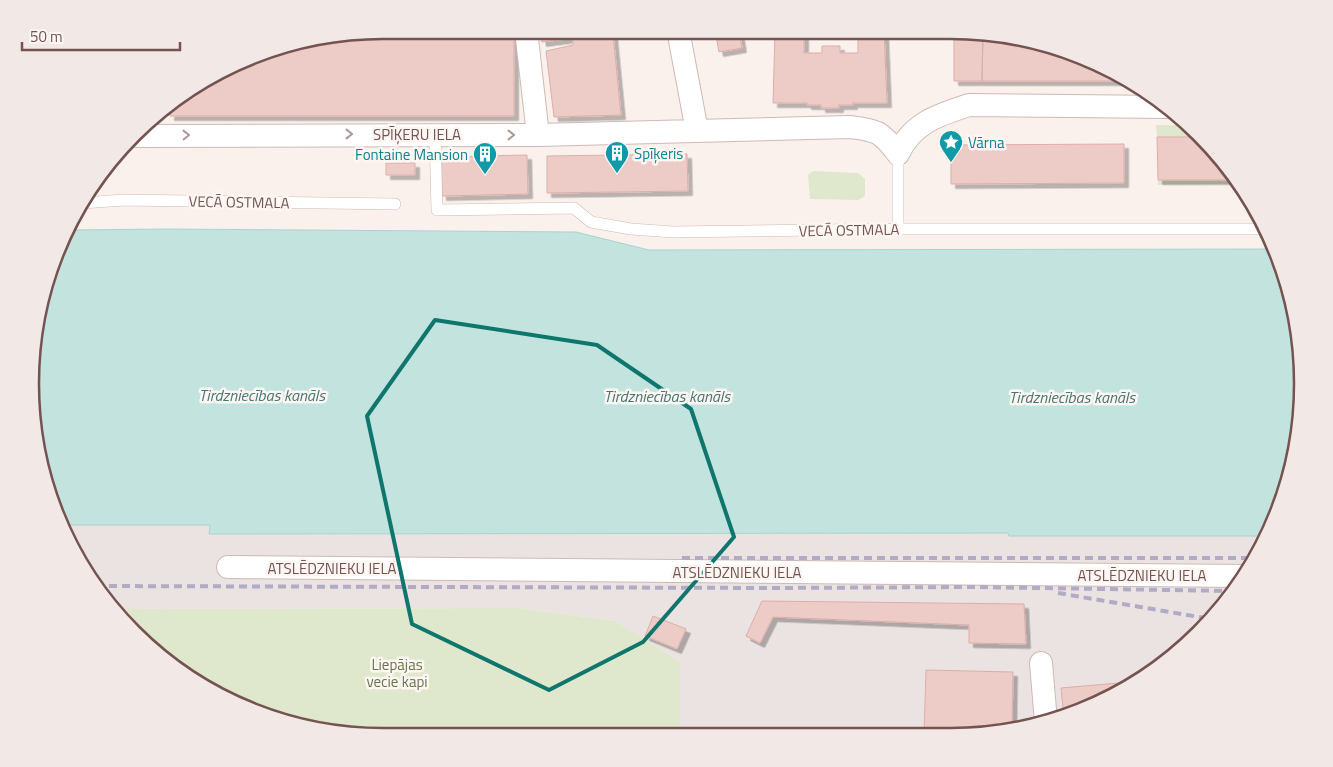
<svg xmlns="http://www.w3.org/2000/svg" width="1333" height="767" font-family="'Titillium Web',sans-serif">
<defs>
<filter id="shadow"><feDropShadow dx="4.5" dy="4.5" stdDeviation="0" flood-color="#0004"/></filter>
</defs>
<rect width="100%" height="100%" fill="#fbf1ec"/>
<path fill="#f2e1db" d="M 540,30 L 628,30 L 542,42 Z"/>
<path fill="#ebe3e1" d="M 64,525 L 210,525 L 210,534 L 1008,533 L 1010,536 L 1267,536 L 1244,580 L 1199,634 L 1126,689 L 1063,718 L 973,736 L 680,736 L 680,662 L 616,621 L 518,608 L 114,609 L 103,599 Z"/>
<path fill="#dfe8cc" d="M 1156,125 L 1189,125 L 1202,137 L 1157,137 Z
M 813,171 L 858,173 L 865,179 L 865,196 L 858,200 L 810,199 L 808,175 Z
M 1158,180 L 1237,180 L 1241,184 L 1158,185 Z
M 518,608 L 616,621 L 680,662 L 680,736 L 360,736 L 270,718 L 187,678 L 114,609 Z"/>
<path fill="#c2e3de" stroke="#aad3cd" d="M 167,229 L 576,232 L 649,250 L 1276,249 C 1283,271 1292,293 1296,315 C 1309,388 1302,470 1267,536 L 1009,536 L 1008,533 L 209,534 L 210,525 L 64,525 L 49,497 L 30,384 L 42,292 L 70,230 Z"/>
<path fill="#edcbc7" stroke="#deada9" filter="url(#shadow)" d="M 384,30 L 514,30 L 514,116 L 170,116 L 170,102 L 270,49 Z
M 540,30 L 588,30 L 589,36 L 542,42 Z
M 715,30 L 739,30 L 742,48 L 719,52 Z
M 775,31 L 804,31 L 804,53 L 822,53 L 822,46 L 840,46 L 840,53 L 858,53 L 858,31 L 884,31 L 887,103 L 853,103 L 853,105 L 839,105 L 839,108 L 821,108 L 821,105 L 807,105 L 807,103 L 773,103 Z
M 954,31 L 983,33 L 982,81 L 954,81 Z
M 983,33 L 1063,49 L 1129,81 L 982,81 Z
M 613,34 L 621,115 L 554,117 L 546,51 L 573,45 L 573,37 Z
M 1157,137 L 1202,137 L 1237,180 L 1158,180 Z
M 1124,144 L 1124,183 L 951,184 L 951,145 Z
M 687,154 L 688,191 L 547,193 L 547,156 Z
M 527,155 L 528,194 L 442,196 L 441,157 Z
M 386,163 L 415,163 L 415,175 L 386,175 Z
M 762,601 L 1024,604 L 1026,644 L 969,643 L 969,625 L 773,617 L 760,643 L 746,636 Z
M 653,616 L 686,629 L 677,649 L 645,636 Z
M 926,670 L 1013,672 L 1012,729 L 973,736 L 924,736 Z
M 1118,683 L 1119,693 L 1064,718 L 1061,688 Z"/>
<g fill="none" stroke-linecap="round" stroke-linejoin="round">
<g stroke="#ceb9b5" stroke-width="12">
<path id="lane" d="M 435,134 L 437,210 L 574,208 L 591,222 L 631,229 L 673,232 L 898,229 L 1266,229
M 898,154 L 898,229
M 82,203 L 124,200 L 395,204"/>
</g>
<g stroke="#ceb9b5" stroke-width="24">
<path id="street" d="M 526,30 L 538,135
M 678,30 L 697,131
M 137,136 L 538,135 L 850,127 C 877,130 882,132 898,154 C 912,123 938,115 969,105 L 1167,107
M 228,567 L 1246,576
M 1041,663 L 1046,722"/>
</g>
<use href="#lane" stroke="#fff" stroke-width="11"/>
<use href="#street" stroke="#fff" stroke-width="22"/>
<path stroke="#b1abc5" stroke-width="4" stroke-dasharray="8 5" stroke-linecap="butt" d="M 682,558 L 1255,558
M 96,586 L 771,588 L 973,587 L 1235,591
M 1058,593 L 1211,619"/>
</g>
<defs><path id="oneway-chevron" d="M-2-3.5L2.5 0L-2 3.5" fill="none" stroke-width="1.6" stroke-linecap="round" stroke-linejoin="round" transform="scale(1.25)"/></defs>
<g stroke="#ac9897">
<use href="#oneway-chevron" transform="translate(349 134)"/>
<use href="#oneway-chevron" transform="translate(186 135) rotate(-1)"/>
<use href="#oneway-chevron" transform="translate(511 135)"/>
</g>
<path fill="none" stroke="#0f766e" stroke-width="4" stroke-linejoin="round" d="M 435,320 L 597,345 L 691,409 L 734,537 L 643,642 L 549,690 L 412,624 L 367,416 Z"/>
<defs>
<g id="sight-pin" transform="scale(1.25)"><path d="M0 17L-7.5 6A9.5 9.5 0 1 1 7.5 6Z" fill="#0f9aa8" stroke="#fdf6f3"/><path d="M0-6L1.8-2.2L6-1.7L2.9 1.2L3.7 5.4L0 3.3L-3.7 5.4L-2.9 1.2L-6-1.7L-1.8-2.2Z" fill="#fff"/></g>
<g id="building-pin" transform="scale(1.25)"><path d="M0 17L-7.5 6A9.5 9.5 0 1 1 7.5 6Z" fill="#0f9aa8" stroke="#fdf6f3"/><path d="M-4-6H4V6H1V3H-1V6H-4ZM-2.5-4.3h1.7v1.8h-1.7ZM.8-4.3h1.7v1.8H.8ZM-2.5-1h1.7V.8h-1.7ZM.8-1h1.7V.8H.8Z" fill="#fff"/></g>
</defs>
<g fill-rule="evenodd">
<use href="#sight-pin" x="951" y="142"/>
<use href="#building-pin" x="617" y="153"/>
<use href="#building-pin" x="485" y="154"/>
</g>
<g text-anchor="middle" dominant-baseline="central" stroke-width="5" stroke-linejoin="round" paint-order="stroke">
<g font-size="15" fill="#745351" stroke="#fdf6f3">
<text x="417" y="134">SPĪĶERU IELA</text>
<text transform="translate(239 202) rotate(1)">VECĀ OSTMALA</text>
<text transform="translate(849 230) rotate(-1)">VECĀ OSTMALA</text>
<text x="332" y="568">ATSLĒDZNIEKU IELA</text>
<text x="737" y="572">ATSLĒDZNIEKU IELA</text>
<text x="1142" y="575">ATSLĒDZNIEKU IELA</text>
</g>
<g font-size="15" fill="#0d838f" stroke="#fdf6f3" text-anchor="start">
<text x="968" y="142">Vārna</text>
<text x="634" y="153">Spīķeris</text>
<text x="468" y="154" text-anchor="end">Fontaine Mansion</text>
</g>
<g font-size="15" fill="#66784b" stroke="#fdf6f3">
<text x="397" y="664">Liepājas<tspan x="397" dy="17">vecie kapi</tspan></text>
</g>
<g font-size="16" font-style="italic" fill="#467670" stroke="#fdf6f3">
<text x="262" y="395">Tirdzniecības kanāls</text>
<text x="667" y="396">Tirdzniecības kanāls</text>
<text x="1072" y="397">Tirdzniecības kanāls</text>
</g>
</g>
<path d="M0 0H1333V767H0ZM383 39H950A344 344 0 0 1 1294 383V384A344 344 0 0 1 950 728H383A344 344 0 0 1 39 384V383A344 344 0 0 1 383 39Z" fill="#f2e9e6" fill-rule="evenodd"/>
<path fill="none" stroke="#745351" stroke-width="2.5" d="M383 39H950A344 344 0 0 1 1294 383V384A344 344 0 0 1 950 728H383A344 344 0 0 1 39 384V383A344 344 0 0 1 383 39Z"/>
<path d="M22 42v8h158v-8" fill="none" stroke="#745351" stroke-width="2.5"/>
<text x="30" y="42" font-size="15" fill="#745351" stroke="#fdf6f3" stroke-width="4" paint-order="stroke">50 m</text>
</svg>
